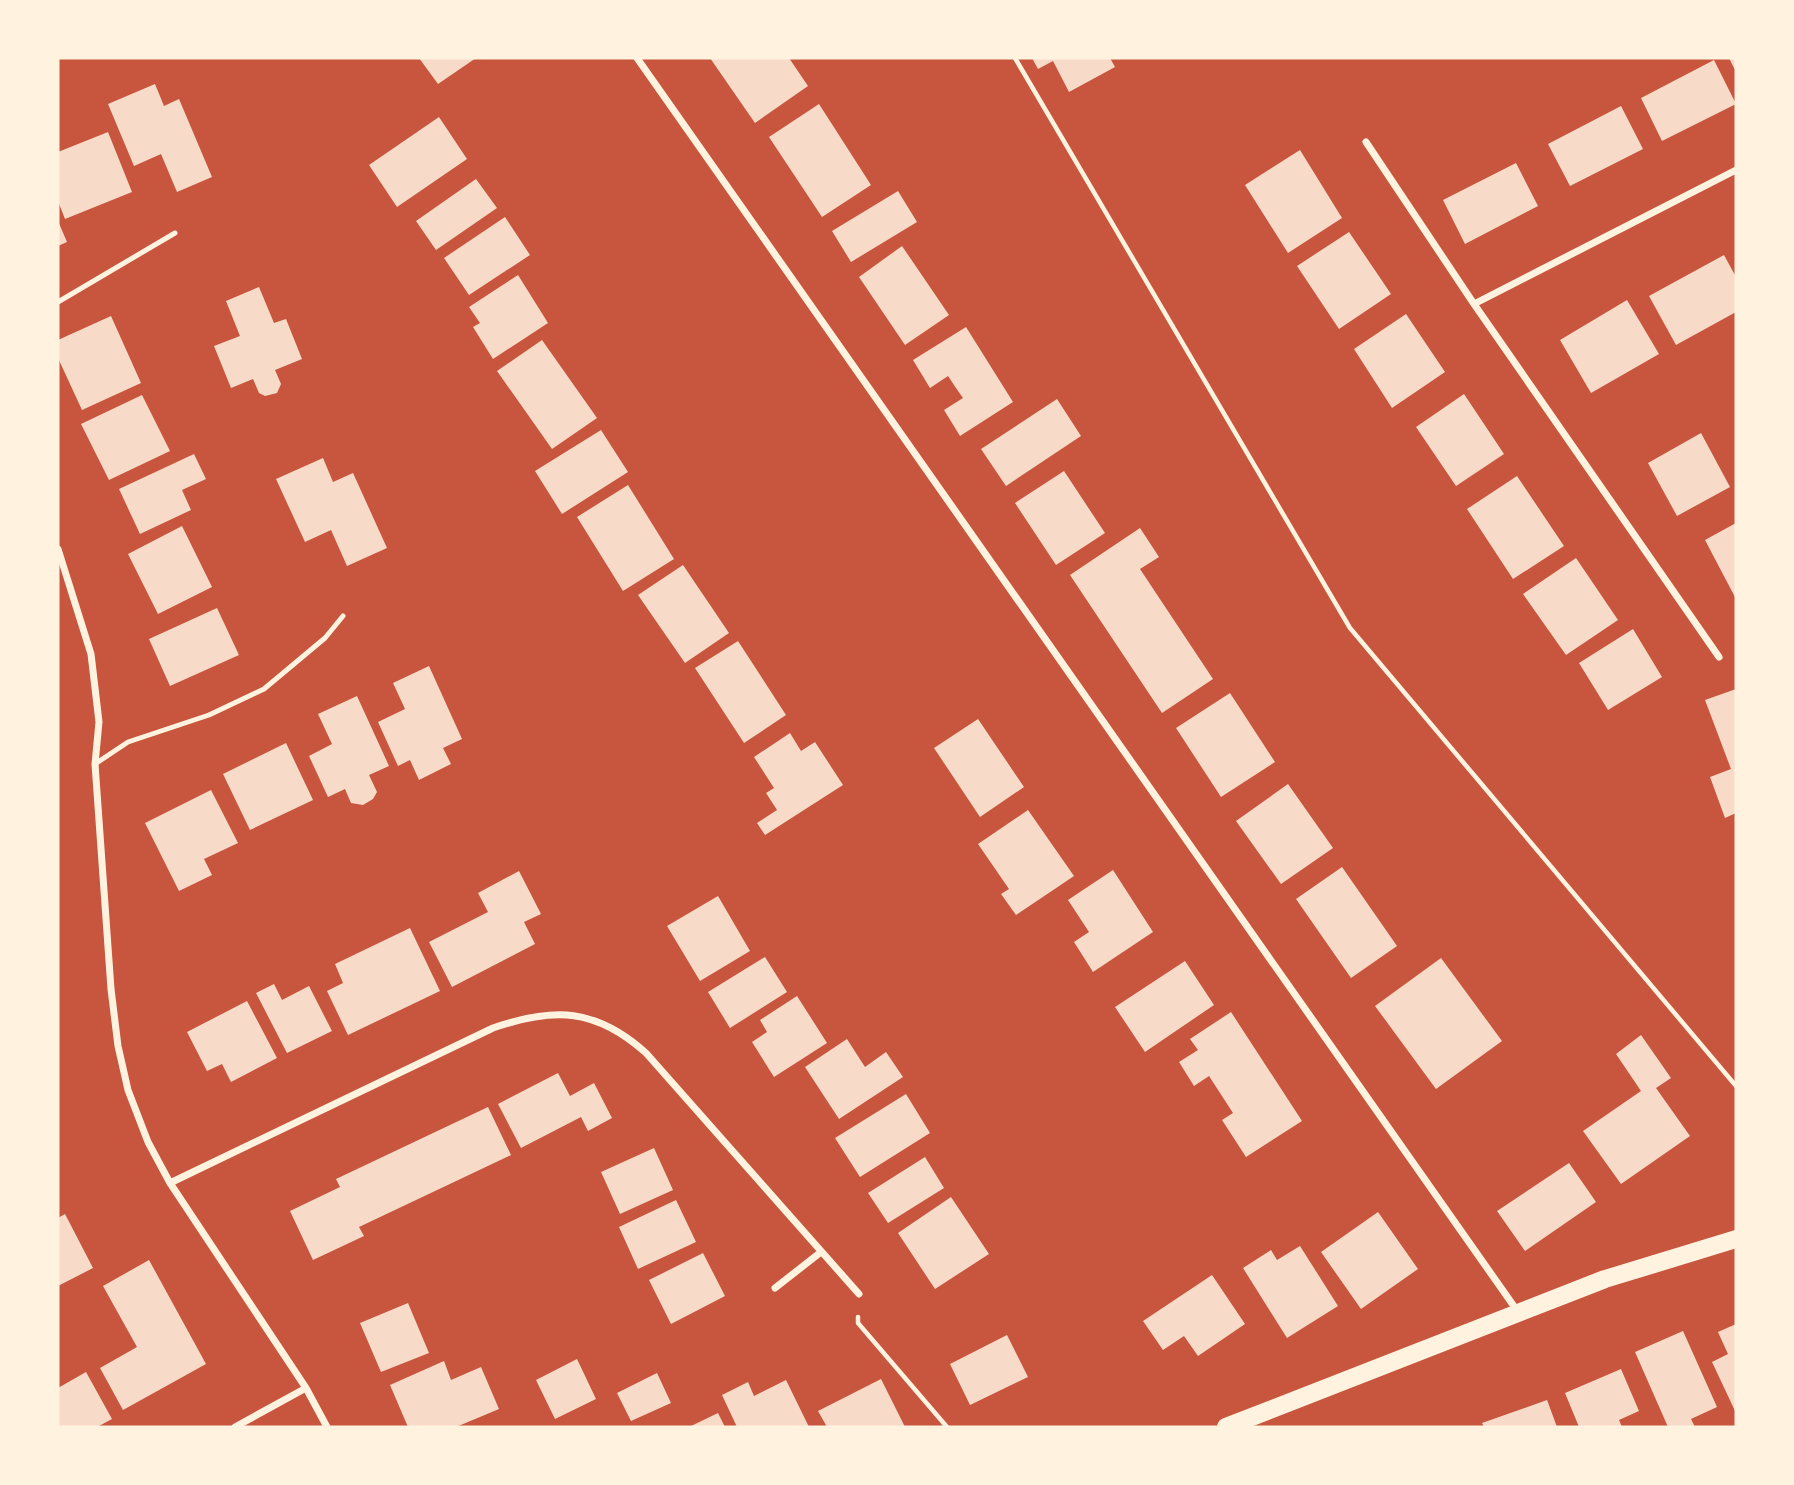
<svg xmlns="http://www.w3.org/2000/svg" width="1794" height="1485" font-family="Mulish,sans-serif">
<rect width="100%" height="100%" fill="#c8553d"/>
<path fill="#f7dbc8" d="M 419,58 L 476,58 L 438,84 Z
M 710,58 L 789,58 L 808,86 L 755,123 Z
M 1032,58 L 1110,58 L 1115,67 L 1069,92 L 1053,61 L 1038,69 Z
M 1729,58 L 1736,58 L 1736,72 Z
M 1714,60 L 1736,104 L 1662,141 L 1641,98 Z
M 155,84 L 164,106 L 179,99 L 212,177 L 177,192 L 161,154 L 134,166 L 108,104 Z
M 819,104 L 871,185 L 822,217 L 769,137 Z
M 1621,106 L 1643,149 L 1570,186 L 1548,144 Z
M 439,117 L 467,159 L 397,207 L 369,165 Z
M 108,132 L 132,192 L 65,219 L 58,201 L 58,152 Z
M 1300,150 L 1342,218 L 1288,253 L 1245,185 Z
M 1516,163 L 1538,206 L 1465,244 L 1443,200 Z
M 476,179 L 497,208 L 436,250 L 416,221 Z
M 898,191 L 917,222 L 851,262 L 832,231 Z
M 505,217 L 530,255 L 469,295 L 444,258 Z
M 58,221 L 67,242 L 58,246 Z
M 1349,232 L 1391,294 L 1339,329 L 1297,266 Z
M 902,246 L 949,315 L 905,345 L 859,277 Z
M 1724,255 L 1736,277 L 1736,312 L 1676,345 L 1649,296 Z
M 518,275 L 548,323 L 493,359 L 473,327 L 480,323 L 469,307 Z
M 259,287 L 274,323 L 286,319 L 302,359 L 275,370 L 281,384 L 277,393 L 265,396 L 259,393 L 253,379 L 231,388 L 214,346 L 240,336 L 226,301 Z
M 1627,300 L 1659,354 L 1591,393 L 1560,340 Z
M 1406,314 L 1445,372 L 1392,408 L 1354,349 Z
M 111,316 L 141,383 L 82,410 L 58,358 L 58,340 Z
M 966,327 L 1013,402 L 960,436 L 944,410 L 963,398 L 956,388 L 948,376 L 930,388 L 913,360 Z
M 542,340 L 597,418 L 552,449 L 497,371 Z
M 1464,394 L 1504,454 L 1456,486 L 1416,427 Z
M 142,395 L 170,451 L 109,480 L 81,424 Z
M 1057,399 L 1081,436 L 1006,486 L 981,449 Z
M 601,430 L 628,472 L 562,514 L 535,471 Z
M 1701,433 L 1730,487 L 1677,516 L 1648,463 Z
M 194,454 L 206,479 L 182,490 L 191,510 L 140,534 L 119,489 Z
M 323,458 L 333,482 L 353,473 L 387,548 L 347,566 L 331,530 L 305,542 L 276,479 Z
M 1064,471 L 1105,533 L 1056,565 L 1015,503 Z
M 1517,476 L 1564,546 L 1513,579 L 1467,509 Z
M 628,485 L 674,559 L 623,591 L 577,517 Z
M 1736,523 L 1736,599 L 1705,540 Z
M 182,526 L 212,587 L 158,614 L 128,554 Z
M 1140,528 L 1159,557 L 1140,569 L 1213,679 L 1162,713 L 1070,575 Z
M 1576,558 L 1618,620 L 1566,655 L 1523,594 Z
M 683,565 L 729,633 L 685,663 L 638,595 Z
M 217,608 L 239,655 L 170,686 L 149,639 Z
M 1633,629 L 1662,677 L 1608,710 L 1579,663 Z
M 738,641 L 786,715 L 744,743 L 695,668 Z
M 429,666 L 462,739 L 443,748 L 451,764 L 419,780 L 410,760 L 398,766 L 378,722 L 405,709 L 393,683 Z
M 1736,689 L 1736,813 L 1725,818 L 1710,777 L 1731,769 L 1705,700 Z
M 1230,693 L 1275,762 L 1221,797 L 1176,728 Z
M 357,696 L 389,766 L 369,775 L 377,792 L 373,799 L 363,805 L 351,803 L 345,789 L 328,797 L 309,756 L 332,744 L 318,714 Z
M 978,719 L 1024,787 L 980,817 L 934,748 Z
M 790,733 L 801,751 L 815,742 L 843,785 L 765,835 L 757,823 L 777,810 L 766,793 L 774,788 L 754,757 Z
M 286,743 L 313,800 L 250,830 L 223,774 Z
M 1288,784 L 1333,848 L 1281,884 L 1236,821 Z
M 211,790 L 238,843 L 204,859 L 212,875 L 179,891 L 145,823 Z
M 1028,810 L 1074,876 L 1016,915 L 1001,894 L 1009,889 L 978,844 Z
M 1342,867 L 1397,946 L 1351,978 L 1296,899 Z
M 1113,870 L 1153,932 L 1093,972 L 1074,942 L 1089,932 L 1068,900 Z
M 519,871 L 541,914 L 524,922 L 535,944 L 452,987 L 429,942 L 488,912 L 478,893 Z
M 718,896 L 750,951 L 700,981 L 667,926 Z
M 410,928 L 440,991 L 348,1035 L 327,991 L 343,983 L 335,964 Z
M 765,957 L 787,992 L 730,1028 L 708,992 Z
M 1441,958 L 1502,1041 L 1436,1089 L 1375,1006 Z
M 1185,961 L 1214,1005 L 1145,1052 L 1115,1007 Z
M 274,984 L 282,1000 L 309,986 L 332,1031 L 287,1053 L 256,993 Z
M 797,996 L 827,1043 L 774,1077 L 752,1042 L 767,1032 L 760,1020 Z
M 247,1001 L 277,1058 L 231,1082 L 222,1064 L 207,1071 L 187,1032 Z
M 1231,1012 L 1302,1121 L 1246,1157 L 1222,1120 L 1233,1113 L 1209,1076 L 1194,1086 L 1179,1062 L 1198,1050 L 1190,1039 Z
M 1641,1035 L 1671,1078 L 1656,1088 L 1690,1136 L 1621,1184 L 1583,1131 L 1641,1091 L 1616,1054 Z
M 847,1039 L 865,1067 L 886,1052 L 903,1077 L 839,1119 L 805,1067 Z
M 558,1073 L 570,1096 L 594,1083 L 612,1118 L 588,1131 L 581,1117 L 521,1148 L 498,1104 Z
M 906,1094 L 930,1133 L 860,1177 L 835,1138 Z
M 488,1107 L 511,1155 L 359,1227 L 364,1236 L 313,1260 L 290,1211 L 340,1187 L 336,1179 Z
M 654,1148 L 673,1190 L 620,1214 L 601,1172 Z
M 925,1157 L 944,1188 L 888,1223 L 868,1193 Z
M 1569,1163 L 1596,1202 L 1525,1251 L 1497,1211 Z
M 951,1197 L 989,1254 L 935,1289 L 898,1233 Z
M 676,1200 L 696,1242 L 638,1269 L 619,1227 Z
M 1378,1212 L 1418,1269 L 1361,1309 L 1321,1252 Z
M 65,1214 L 93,1268 L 58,1286 L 58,1218 Z
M 1300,1246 L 1338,1306 L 1287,1338 L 1243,1268 L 1271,1250 L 1277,1260 Z
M 703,1253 L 725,1296 L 671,1324 L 649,1280 Z
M 149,1260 L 206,1364 L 123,1410 L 100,1368 L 137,1347 L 103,1286 Z
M 1212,1275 L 1245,1324 L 1198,1356 L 1184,1336 L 1163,1350 L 1143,1321 Z
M 408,1303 L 429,1353 L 381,1372 L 360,1323 Z
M 1736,1324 L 1736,1413 L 1712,1362 L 1728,1354 L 1718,1332 Z
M 1683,1331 L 1717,1407 L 1691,1419 L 1695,1427 L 1668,1427 L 1635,1352 Z
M 1007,1335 L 1028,1377 L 970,1405 L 950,1364 Z
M 577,1359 L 596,1399 L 555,1419 L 536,1380 Z
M 444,1361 L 451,1380 L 481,1367 L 499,1409 L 456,1427 L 408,1427 L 390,1385 Z
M 1621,1369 L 1639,1411 L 1619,1420 L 1622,1427 L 1579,1427 L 1565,1393 Z
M 86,1372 L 112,1419 L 97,1427 L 58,1427 L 58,1388 Z
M 657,1373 L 671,1403 L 631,1421 L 617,1393 Z
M 881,1379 L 905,1427 L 827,1427 L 818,1411 Z
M 786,1380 L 809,1427 L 737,1427 L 722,1395 L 748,1382 L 754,1396 Z
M 1547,1400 L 1557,1427 L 1484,1427 L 1482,1423 Z
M 718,1413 L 725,1427 L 689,1427 Z"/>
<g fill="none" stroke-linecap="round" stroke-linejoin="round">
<path stroke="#fff3e0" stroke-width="4.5" d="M 1015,58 L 1350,628 L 1736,1086
M 858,1317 L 858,1323 L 947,1427"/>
<path stroke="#fff3e0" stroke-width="5" d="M 58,302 L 175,233
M 95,764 L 128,742 L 209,715 L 264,689 L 325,638 L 343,616"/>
<path stroke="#fff3e0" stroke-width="7" d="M 637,58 L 1518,1312
M 1366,142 L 1474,304
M 58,549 L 91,654 L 99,722 L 95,764 L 111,989 L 118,1046 L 128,1090 L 148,1142 L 170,1183 L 306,1388 L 327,1427
M 1719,657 L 1474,304 L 1736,170
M 170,1183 L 493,1028 C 554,1007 596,1008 646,1053 L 859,1294
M 775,1288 L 821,1252
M 235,1427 L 306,1388"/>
<path stroke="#fff3e0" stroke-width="18" d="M 1226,1427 L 1605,1279 L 1736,1239"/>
</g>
<rect width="1794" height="1485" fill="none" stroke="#fff3e0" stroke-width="119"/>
</svg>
